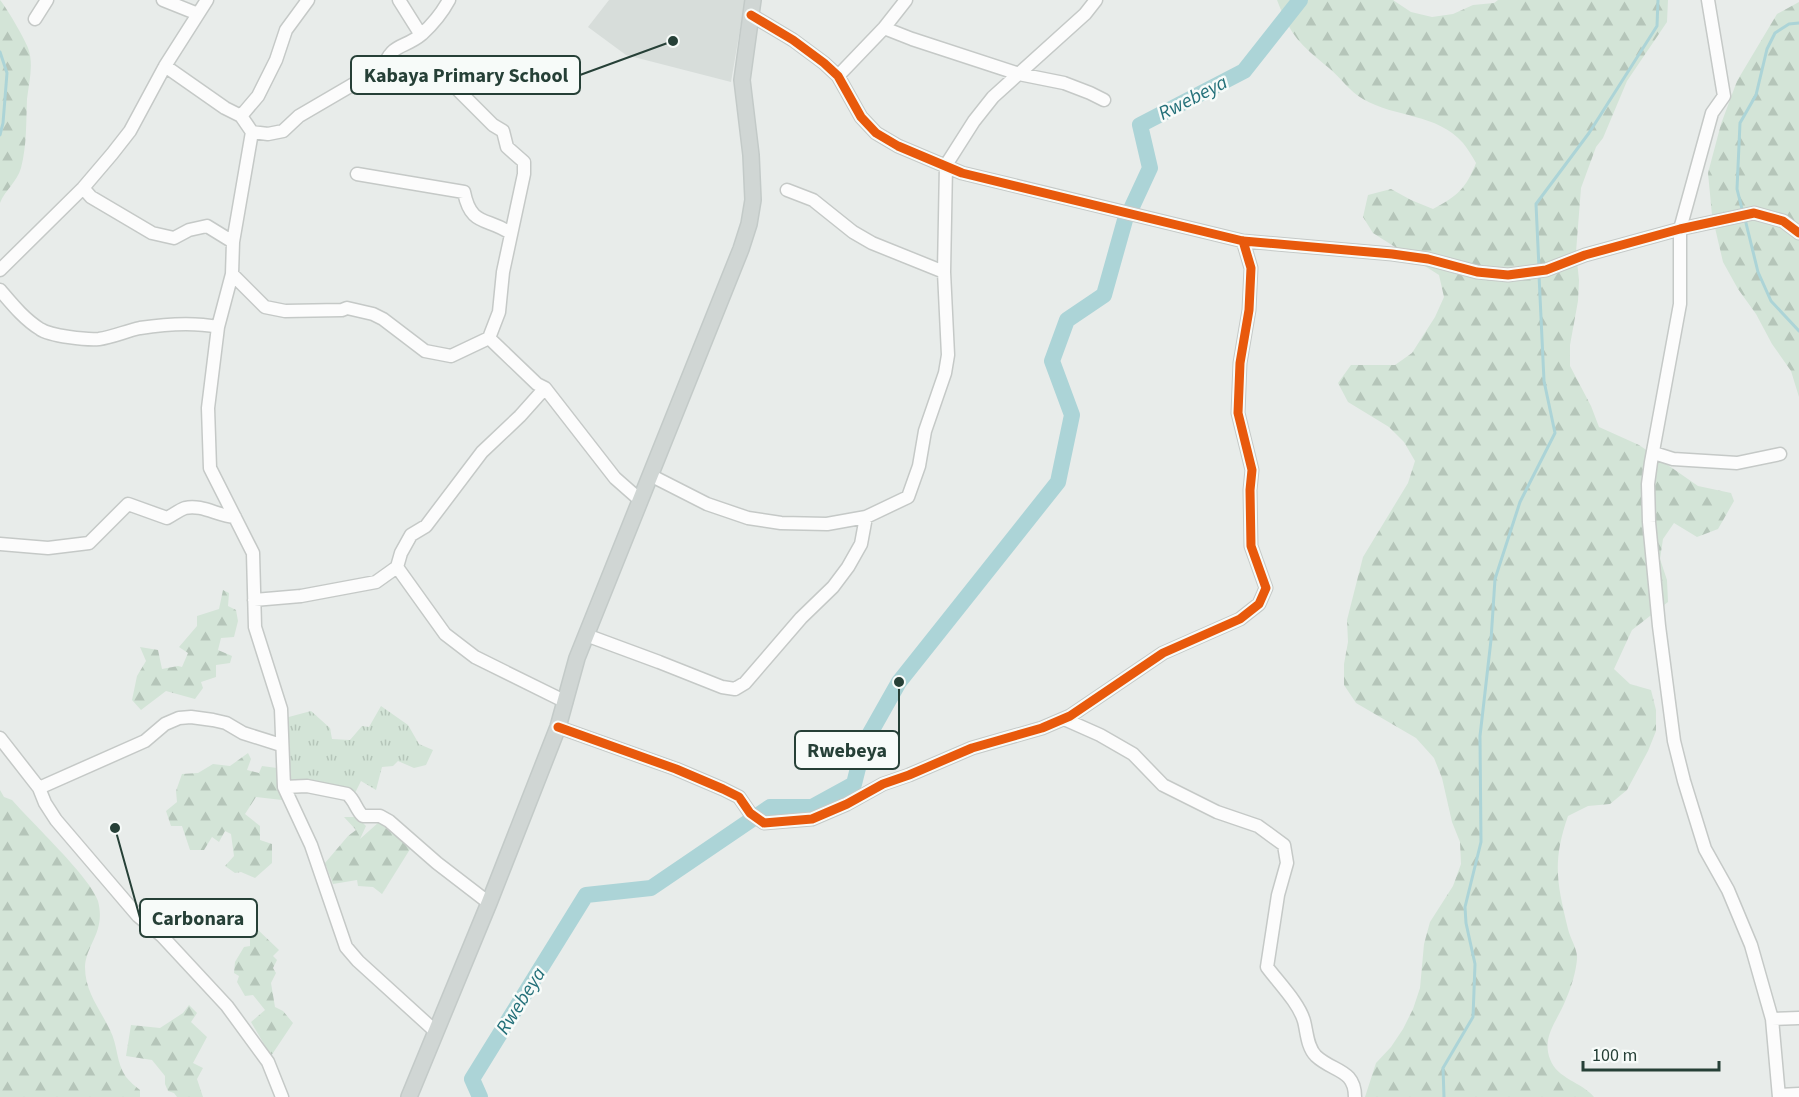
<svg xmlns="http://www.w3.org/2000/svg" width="1799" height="1097" font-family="'Source Sans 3',sans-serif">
<defs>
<pattern id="grass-tufts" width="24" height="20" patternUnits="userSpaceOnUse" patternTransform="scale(1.5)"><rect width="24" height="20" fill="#d3e4d7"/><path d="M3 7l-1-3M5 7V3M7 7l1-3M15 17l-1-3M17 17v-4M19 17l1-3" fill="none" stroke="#b5c5b9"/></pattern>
<pattern id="forest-firs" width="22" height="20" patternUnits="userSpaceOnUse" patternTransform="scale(1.5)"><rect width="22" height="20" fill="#d3e4d7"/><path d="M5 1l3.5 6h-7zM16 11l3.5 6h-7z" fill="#b5c5b9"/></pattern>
</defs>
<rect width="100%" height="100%" fill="#e8ecea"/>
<path fill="#d7ddda" d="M 609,0 L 745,0 L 731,82 L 626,55 L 588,27 Z"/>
<path fill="url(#grass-tufts)" d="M 381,706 L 408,725 L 419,744 L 433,750 L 426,765 L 414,768 L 398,761 L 393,766 L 382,767 L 376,790 L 361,781 L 355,793 L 345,789 L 291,783 L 285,718 L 311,711 L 330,728 L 332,739 L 350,740 L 362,726 L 369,727 Z"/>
<path fill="url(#forest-firs)" d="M 0,0 C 5,5 26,41 28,48 C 34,64 29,82 27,99 C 26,122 27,145 21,168 C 17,182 5,190 0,203 Z
M 1277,0 L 1393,0 L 1411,12 L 1432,17 L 1453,14 L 1473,5 L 1494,3 L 1498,0 L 1668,0 L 1667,22 L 1627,81 L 1603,138 L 1596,147 L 1581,188 L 1576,252 L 1579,280 L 1578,301 L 1570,345 L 1570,366 L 1591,406 L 1599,427 L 1639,445 L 1698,486 L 1731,493 L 1734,501 L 1718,529 L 1697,537 L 1674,523 L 1663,539 L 1660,559 L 1667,580 L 1668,602 L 1632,630 L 1614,669 L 1630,684 L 1651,690 L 1656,710 L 1656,731 L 1648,751 L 1627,790 L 1610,804 L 1588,806 L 1568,816 C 1552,862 1557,883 1568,929 C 1570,938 1578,950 1577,959 C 1576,972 1571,988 1566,999 C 1559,1019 1541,1036 1550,1059 C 1557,1079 1582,1082 1594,1097 L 1365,1097 L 1376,1063 L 1391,1047 L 1403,1029 L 1413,1009 L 1420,988 L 1424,944 L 1430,922 L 1453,886 L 1461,864 L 1460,842 L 1452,822 L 1442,778 L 1434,758 L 1416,738 L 1356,703 L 1344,685 L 1344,664 L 1348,642 L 1347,620 L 1363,557 L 1408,483 L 1415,461 L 1404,442 L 1389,427 L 1348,402 L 1338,383 L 1351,365 L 1395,365 L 1412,353 L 1435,317 L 1444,297 L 1439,275 L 1373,233 L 1363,217 L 1368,195 L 1391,189 L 1411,200 L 1433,209 C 1458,196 1466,188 1476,163 C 1472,156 1468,149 1463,143 C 1437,113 1395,118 1363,99 C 1349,91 1341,78 1329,68 C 1300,44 1291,37 1277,0 Z
M 1799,2 L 1799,397 L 1791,371 L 1772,344 L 1756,314 L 1738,289 L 1723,262 L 1712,215 L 1708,173 L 1721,124 L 1737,81 L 1777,14 Z
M 223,590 L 229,593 L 228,606 L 236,610 L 238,621 L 234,637 L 221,638 L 218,650 L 232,656 L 230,663 L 216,665 L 216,677 L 201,682 L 203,688 L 195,699 L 166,691 L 141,710 L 132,700 L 137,676 L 146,661 L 140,647 L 158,650 L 162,669 L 178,666 L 182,667 L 188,653 L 179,647 L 197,626 L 197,616 L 219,609 Z
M 248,753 L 251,759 L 247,770 L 259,773 L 262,766 L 277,768 L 282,800 L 256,797 L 245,814 L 260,826 L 260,840 L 272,844 L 272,863 L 255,878 L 241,872 L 235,873 L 225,866 L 234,856 L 231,834 L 225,831 L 219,842 L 212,837 L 204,850 L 190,850 L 182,826 L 171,826 L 166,811 L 177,802 L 176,791 L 182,774 L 198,773 L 213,764 L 230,766 Z
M 0,790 L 4,797 L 12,800 C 30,821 92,879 98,901 C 106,932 86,944 85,967 C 85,992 100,1009 110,1030 C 118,1045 116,1063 126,1077 C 130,1082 135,1086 140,1090 L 140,1097 L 0,1097 Z
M 344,817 L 357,817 L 366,826 L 360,839 L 379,822 L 409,847 L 412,846 L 382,894 L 373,887 L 358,886 L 357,880 L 333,884 L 325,863 L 348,836 L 356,830 Z
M 255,927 L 279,950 L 273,956 L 277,960 L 273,968 L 276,973 L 271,983 L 275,1007 L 283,1011 L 293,1023 L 271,1056 L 251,1022 L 265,1010 L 253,995 L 245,996 L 237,982 L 239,976 L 234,973 L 235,962 L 244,947 L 250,946 L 250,932 Z
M 189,1005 L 197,1013 L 191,1022 L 207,1037 L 193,1063 L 203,1068 L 197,1079 L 203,1097 L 177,1097 L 174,1093 L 168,1091 L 165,1084 L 165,1076 L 152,1060 L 126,1056 L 131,1025 L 160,1028 L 183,1013 Z"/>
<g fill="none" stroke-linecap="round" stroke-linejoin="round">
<path stroke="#acd4d7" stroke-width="3" d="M 0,52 L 7,73 L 3,123 L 0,135
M 1743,213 L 1737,189 L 1740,123 L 1756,95 L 1767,49 L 1775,33 L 1789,24 L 1799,23
M 1745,219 L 1758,272 L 1771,301 L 1799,331
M 1539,268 L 1536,204 L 1589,133 L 1657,26 L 1658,0
M 1444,1097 L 1443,1068 L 1473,1017 L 1475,964 L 1466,923 L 1465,907 L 1481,842 L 1480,736 L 1491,640 L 1495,579 L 1520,502 L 1555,433 L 1544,381 L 1539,275"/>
<path stroke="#acd4d7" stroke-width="16" d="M 1131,209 L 1150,168 L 1140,125 L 1244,71 L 1300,0
M 480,1097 L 472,1079 L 586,895 L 651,888 L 770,807 L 812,807 L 854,784 L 864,744 L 899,682 L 1058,482 L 1072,415 L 1052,361 L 1067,320 L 1104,295 L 1125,220"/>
<g stroke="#c5c9c7" stroke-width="15">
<path id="minor" d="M 163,0 L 198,14
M 399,0 L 421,35
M 1708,0 L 1724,96 L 1712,113 L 1680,229 L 1680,304 L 1651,462 L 1648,484 L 1649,522 L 1659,626 L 1674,741 L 1684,781 L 1705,849 L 1728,890 L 1751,945 L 1772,1019 L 1779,1097
M 751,15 L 793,40 L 824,63 L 838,76 L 861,117 L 876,133 L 898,146 L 962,173 L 1243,241 L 1392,254 L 1428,259 L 1477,272 L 1508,275 L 1546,270 L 1585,255 L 1680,229 L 1754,213 L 1783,221 L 1799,233
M 35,19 L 47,0
M 884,28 L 912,39 L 1019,74 L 1064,83 L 1090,93 L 1104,100
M 165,66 L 225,108 L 241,116 L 252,132 L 233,242 L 232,274 L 265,307 L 285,311 L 342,310 L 347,308 L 373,314 L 383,319 L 425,351 L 451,356 L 489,338 L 537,384 L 545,388 L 615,478 L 640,500
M 382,71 C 392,41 403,50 422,34 C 433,24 442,13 449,0
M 838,76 L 884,28 L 906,0
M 241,116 L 258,96 L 276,60 L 286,30 L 308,0
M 252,132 L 268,134 L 283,131 L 299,116 L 376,71 L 387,74 L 399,84 L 412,86 L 439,83 L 454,86 L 493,125 L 503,131 L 507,147 L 524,162 L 524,174 L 503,272 L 499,312 L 489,338
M 357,174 L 464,192 C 471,227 487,217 510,233
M 83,188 L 91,197 L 152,233 L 174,238 L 189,230 L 207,226 L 233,242
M 787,190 L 813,200 L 853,232 L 872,243 L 944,272
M 0,270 L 83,188 L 112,154 L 130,131 L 165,66 L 207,0
M 232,274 L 218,327 L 208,408 L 210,468 L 253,553 L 255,627 L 281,709 L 284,787 L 311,845 L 346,947 L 358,961 L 435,1031
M 0,290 C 12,304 24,319 40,329 C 50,336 87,340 99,339 C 113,337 126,331 140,328 C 166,324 193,322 218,327
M 1654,453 L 1673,459 L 1737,463 L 1780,454
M 650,475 L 707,504 L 748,518 L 781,523 L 827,524 L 866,517
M 0,544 L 48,548 L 89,543 L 128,504 L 167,518 C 173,515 179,510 185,508 C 202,504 218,516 235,517
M 397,567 L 445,634 L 475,657 L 566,702
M 254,600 L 301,596 L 376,582 L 397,567 L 401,553 L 411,535 L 426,526 L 482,452 L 520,416 L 545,388
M 586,635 L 659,662 L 722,687 L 735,689 L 745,683 L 801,618 L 833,587 L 848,567 L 861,544 L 866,517 L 908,497 L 919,466 L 925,431 L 945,373 L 948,355 L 944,272 L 946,165 L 974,121 L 993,97 L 1085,14 L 1096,0
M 1064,719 L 1100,735 L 1133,754 L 1163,785 L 1217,812 L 1258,826 L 1284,845 L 1287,863 L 1278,895 L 1267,967 C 1278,982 1299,1003 1304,1021 C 1307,1032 1307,1047 1316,1056 C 1333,1072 1355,1069 1355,1097
M 558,727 L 676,769 L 723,789 L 739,797 L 750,813 L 764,823 L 812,819 L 847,804 L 883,784 L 909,775 L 972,748 L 1042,728 L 1070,716 L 1163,653 L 1240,619 L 1259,604 L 1266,588 L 1251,546 L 1250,490 L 1252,470 L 1238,413 L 1240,363 L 1249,310 L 1251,268 L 1243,241
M 0,738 L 39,788 L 45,803 L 56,820 L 138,916 L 162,936 L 227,1006 L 268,1062 L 282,1097
M 284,787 L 307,786 L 347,794 C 355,800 356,810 363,816 L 380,816 L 389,821 L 437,863 L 489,903
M 39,788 L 145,741 L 165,724 L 179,718 L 191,717 L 213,720 L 226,723 L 243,733 L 281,745
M 1772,1019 L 1799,1018
M 1779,1095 L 1799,1094"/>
</g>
<g stroke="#c3cac8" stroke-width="18">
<path id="major" d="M 409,1097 L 489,903 L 558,727 L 577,658 L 741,249 L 749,224 L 753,200 L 751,155 L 742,80 L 753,0"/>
</g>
<use href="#minor" stroke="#fcfcfc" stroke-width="12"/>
<use href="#major" stroke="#d0d6d4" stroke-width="15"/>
<g stroke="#f7fbf9" stroke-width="13">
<path id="cycleway" d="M 751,15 L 793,40 L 824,63 L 838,76 L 861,117 L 876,133 L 898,146 L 962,173 L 1243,241 L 1392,254 L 1428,259 L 1477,272 L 1508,275 L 1546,270 L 1585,255 L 1680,229 L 1754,213 L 1783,221 L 1799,233
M 558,727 L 676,769 L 723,789 L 739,797 L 750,813 L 764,823 L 812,819 L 847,804 L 883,784 L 909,775 L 972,748 L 1042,728 L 1070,716 L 1163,653 L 1240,619 L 1259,604 L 1266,588 L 1251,546 L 1250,490 L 1252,470 L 1238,413 L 1240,363 L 1249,310 L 1251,268 L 1243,241"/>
</g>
<use href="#cycleway" stroke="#e8590c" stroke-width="9"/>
</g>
<g text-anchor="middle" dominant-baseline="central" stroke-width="5" stroke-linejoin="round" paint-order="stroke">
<g font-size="20" font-style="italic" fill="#237079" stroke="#f7fbf9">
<text transform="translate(1193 98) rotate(-27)">Rwebeya</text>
<text transform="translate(521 1001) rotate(-58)">Rwebeya</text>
</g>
</g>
<path fill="none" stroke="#264037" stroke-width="2" d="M673 41L580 75M899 682L899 750M115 828L140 918"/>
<g fill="#264037" stroke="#f7fbf9" stroke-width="2">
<circle cx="673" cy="41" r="6"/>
<circle cx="899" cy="682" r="6"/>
<circle cx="115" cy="828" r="6"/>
</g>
<g fill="#f7fbf9" stroke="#264037" stroke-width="2">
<rect x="351" y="56" width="229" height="38" rx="6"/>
<rect x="795" y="731" width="104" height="38" rx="6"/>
<rect x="140" y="899" width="117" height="38" rx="6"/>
</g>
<g font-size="20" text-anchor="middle" font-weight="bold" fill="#264037">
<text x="466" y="82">Kabaya Primary School</text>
<text x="847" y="757">Rwebeya</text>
<text x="198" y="925">Carbonara</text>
</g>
<path d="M1583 1061v9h136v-9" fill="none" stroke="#264037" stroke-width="3"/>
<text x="1592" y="1061" font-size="18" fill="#264037" stroke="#f7fbf9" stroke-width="4.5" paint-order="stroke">100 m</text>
</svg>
